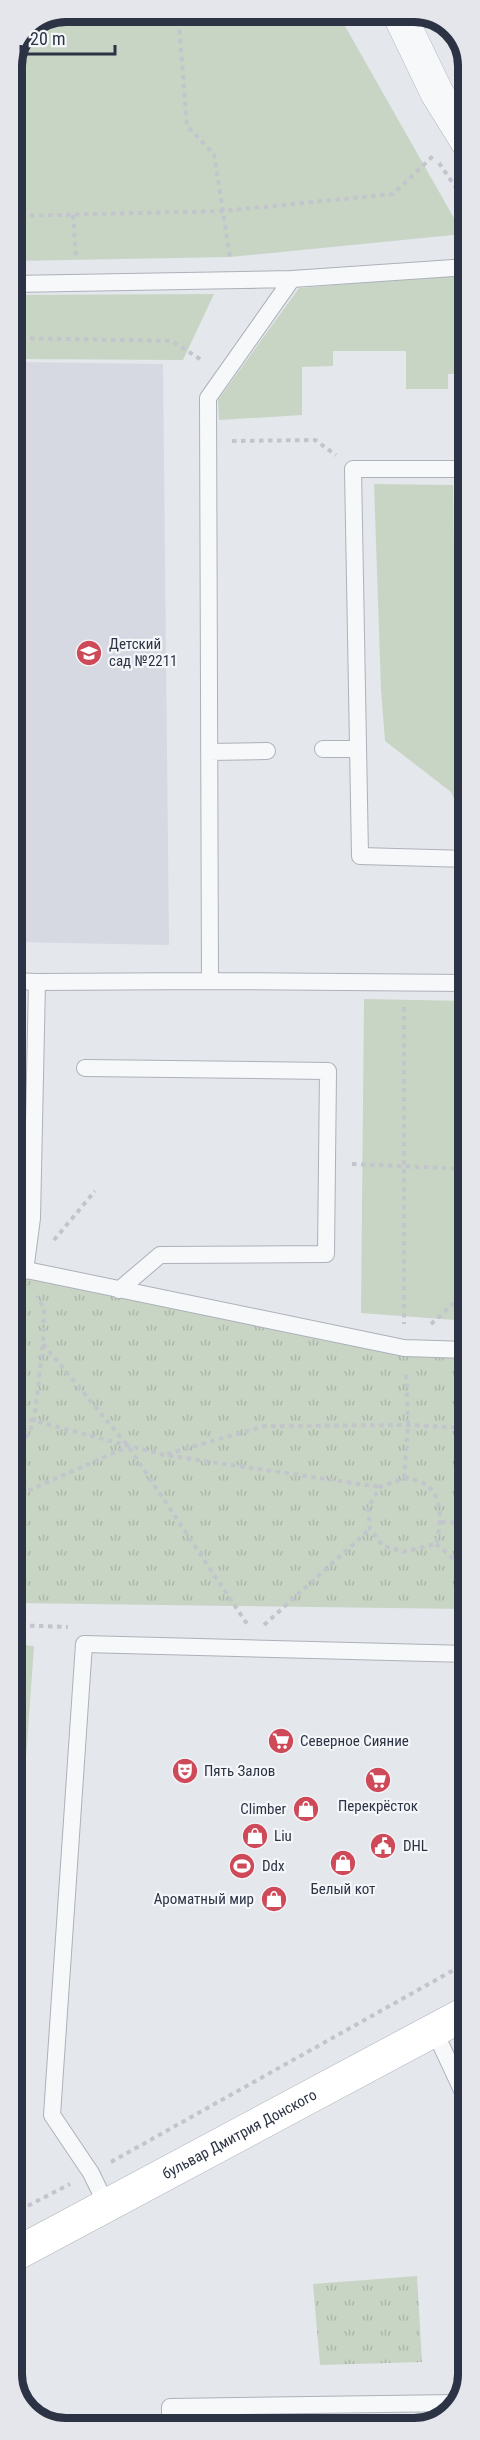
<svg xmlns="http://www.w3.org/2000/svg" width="480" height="2440" font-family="'Roboto Condensed',sans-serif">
<defs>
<pattern id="park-tufts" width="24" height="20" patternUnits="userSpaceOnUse" patternTransform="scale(1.5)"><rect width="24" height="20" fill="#c8d5c5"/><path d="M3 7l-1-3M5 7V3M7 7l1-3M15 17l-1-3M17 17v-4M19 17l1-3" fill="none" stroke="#acb7aa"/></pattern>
</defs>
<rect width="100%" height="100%" fill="#e4e7ec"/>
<path fill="#d6d9e1" d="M 12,362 L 163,364 L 169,945 L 12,942 Z"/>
<path fill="#c8d5c5" d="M 66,12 L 337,12 L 463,234 L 230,257 L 12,261 L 12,66 L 28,28 Z
M 468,274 L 468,374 L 448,374 L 448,389 L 406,389 L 406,351 L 333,351 L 333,366 L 302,367 L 302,415 L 219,420 L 218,400 L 299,288 Z
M 214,294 L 183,360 L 12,359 L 12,295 Z
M 374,484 L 453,485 L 456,686 L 468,730 L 468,829 L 451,792 L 385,741 L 381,690 Z
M 364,999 L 468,1001 L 468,1321 L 361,1313 Z
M 12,1644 L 34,1646 L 12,1954 Z"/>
<path fill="url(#park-tufts)" d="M 12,1272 L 468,1357 L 468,1609 L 12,1603 Z
M 417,2276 L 422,2362 L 320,2365 L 313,2284 Z"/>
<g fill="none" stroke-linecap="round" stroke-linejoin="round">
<g stroke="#acb1ba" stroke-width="18">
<path id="lane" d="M 12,284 L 292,279
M 468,469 L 353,469 L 360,856 L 468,859
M 323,749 L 358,749
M 209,752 L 267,751
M 12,981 L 37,982
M 210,981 L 468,983
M 85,1068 L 328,1071 L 326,1254 L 160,1255 L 119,1290
M 12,1267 L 404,1348 L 468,1350
M 25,1271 L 32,1218 L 37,982 L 210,981 L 208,398 L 292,279 L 468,267
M 434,2030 L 468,2103
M 107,2206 L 91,2173 L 52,2115 L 84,1644 L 468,1654
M 170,2428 L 170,2407 L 457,2403"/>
</g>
<g stroke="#acb1ba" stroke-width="34">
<path id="street" d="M 398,12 L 437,93 L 468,143"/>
</g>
<g stroke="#acb1ba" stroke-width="34">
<g id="secondary">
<path id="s1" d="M 12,2256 L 468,2012"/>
</g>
</g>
<path stroke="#c2c5cb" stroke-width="4" stroke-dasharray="4.5 4.5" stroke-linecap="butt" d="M 178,12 L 187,126 L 214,154 L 230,257
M 360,12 L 366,23
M 439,163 L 468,205
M 73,215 L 76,259
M 12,216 L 223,211 L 393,194 L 434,155
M 12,338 L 172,341 L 203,361
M 232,441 L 315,440 L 336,455
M 404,1007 L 404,1324
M 457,1007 L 468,1020
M 352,1164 L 468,1169
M 54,1240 L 95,1191
M 431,1324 L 468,1290
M 43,1344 L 128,1446 L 247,1624
M 12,1415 L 164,1455 L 380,1487
M 167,1454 L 265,1426 L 408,1425 L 468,1428
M 12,1471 L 34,1421 L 43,1344 L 44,1309 L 37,1296
M 404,1478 C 410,1479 418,1480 423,1483 C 445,1495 441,1524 436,1544 L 403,1552 L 382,1545 L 370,1529 L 368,1508 L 380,1487 Z
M 404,1478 L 408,1425 L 406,1371
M 12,1498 L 127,1447
M 441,1522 L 468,1523
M 436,1544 L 468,1571
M 12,1625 L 68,1627
M 264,1625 L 370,1529
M 111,2162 L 468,1962
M 12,2214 L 70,2184"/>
<use href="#lane" stroke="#f7f8fa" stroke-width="16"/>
<use href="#street" stroke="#f7f8fa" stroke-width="33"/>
<use href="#secondary" stroke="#fff" stroke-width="33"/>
</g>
<defs>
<g id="school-disc" transform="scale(1.35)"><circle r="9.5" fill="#cf4a59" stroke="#f4f6f9"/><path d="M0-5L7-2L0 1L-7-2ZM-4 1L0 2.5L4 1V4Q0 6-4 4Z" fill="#fff"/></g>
<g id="supermarket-disc" transform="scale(1.35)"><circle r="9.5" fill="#cf4a59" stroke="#f4f6f9"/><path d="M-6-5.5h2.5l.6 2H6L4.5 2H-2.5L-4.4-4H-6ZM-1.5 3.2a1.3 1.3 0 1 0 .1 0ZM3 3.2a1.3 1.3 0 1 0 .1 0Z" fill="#fff"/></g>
<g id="theatre-disc" transform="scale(1.35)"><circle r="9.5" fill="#cf4a59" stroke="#f4f6f9"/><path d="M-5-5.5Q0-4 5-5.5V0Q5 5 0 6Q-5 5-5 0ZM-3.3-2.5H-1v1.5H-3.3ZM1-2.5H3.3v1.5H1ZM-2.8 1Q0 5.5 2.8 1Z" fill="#fff"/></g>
<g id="shop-disc" transform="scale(1.35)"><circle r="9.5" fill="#cf4a59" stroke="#f4f6f9"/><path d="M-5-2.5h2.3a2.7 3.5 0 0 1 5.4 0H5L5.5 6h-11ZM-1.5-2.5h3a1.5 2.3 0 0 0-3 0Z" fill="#fff"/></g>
<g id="civic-disc" transform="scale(1.35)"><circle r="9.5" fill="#cf4a59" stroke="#f4f6f9"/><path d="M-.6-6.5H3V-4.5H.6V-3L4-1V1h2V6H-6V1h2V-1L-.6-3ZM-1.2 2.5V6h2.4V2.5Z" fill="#fff"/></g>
<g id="stadium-disc" transform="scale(1.35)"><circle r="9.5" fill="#cf4a59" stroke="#f4f6f9"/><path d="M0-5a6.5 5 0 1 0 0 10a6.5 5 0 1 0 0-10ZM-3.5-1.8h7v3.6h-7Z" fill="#fff"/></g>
</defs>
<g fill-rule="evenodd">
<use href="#school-disc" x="89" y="653"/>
<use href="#supermarket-disc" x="281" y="1741"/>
<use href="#theatre-disc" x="185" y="1771"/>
<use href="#supermarket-disc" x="378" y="1780"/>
<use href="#shop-disc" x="306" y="1809"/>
<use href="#shop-disc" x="255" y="1836"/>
<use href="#civic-disc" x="383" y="1846"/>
<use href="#shop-disc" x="343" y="1863"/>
<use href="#stadium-disc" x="242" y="1866"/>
<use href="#shop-disc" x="274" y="1899"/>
</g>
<g text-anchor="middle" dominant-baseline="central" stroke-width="4.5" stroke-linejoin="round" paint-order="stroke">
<g font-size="15" fill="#2b3344" stroke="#f4f6f9" text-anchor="start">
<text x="109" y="644">Детский<tspan x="109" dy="17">сад №2211</tspan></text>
<text x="300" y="1741">Северное Сияние</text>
<text x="204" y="1771">Пять Залов</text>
<text x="378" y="1806" text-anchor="middle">Перекрёсток</text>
<text x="286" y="1809" text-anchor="end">Climber</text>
<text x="274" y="1836">Liu</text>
<text x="403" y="1846">DHL</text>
<text x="262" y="1866">Ddx</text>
<text x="343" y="1889" text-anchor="middle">Белый кот</text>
<text x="254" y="1899" text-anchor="end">Ароматный мир</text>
</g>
<g font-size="15" fill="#2b3344" stroke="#f4f6f9">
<text stroke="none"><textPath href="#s1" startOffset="258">бульвар Дмитрия Донского</textPath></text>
</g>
</g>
<path d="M0 0H480V2440H0ZM66 22H414A44 44 0 0 1 458 66V2374A44 44 0 0 1 414 2418H66A44 44 0 0 1 22 2374V66A44 44 0 0 1 66 22Z" fill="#e4e6eb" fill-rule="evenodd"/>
<path fill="none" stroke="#2b3344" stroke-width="8" d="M66 22H414A44 44 0 0 1 458 66V2374A44 44 0 0 1 414 2418H66A44 44 0 0 1 22 2374V66A44 44 0 0 1 66 22Z"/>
<path d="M21 45v9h94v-9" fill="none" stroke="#2b3344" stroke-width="3"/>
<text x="30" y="45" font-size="18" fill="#2b3344" stroke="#f4f6f9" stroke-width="4.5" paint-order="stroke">20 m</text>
</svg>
